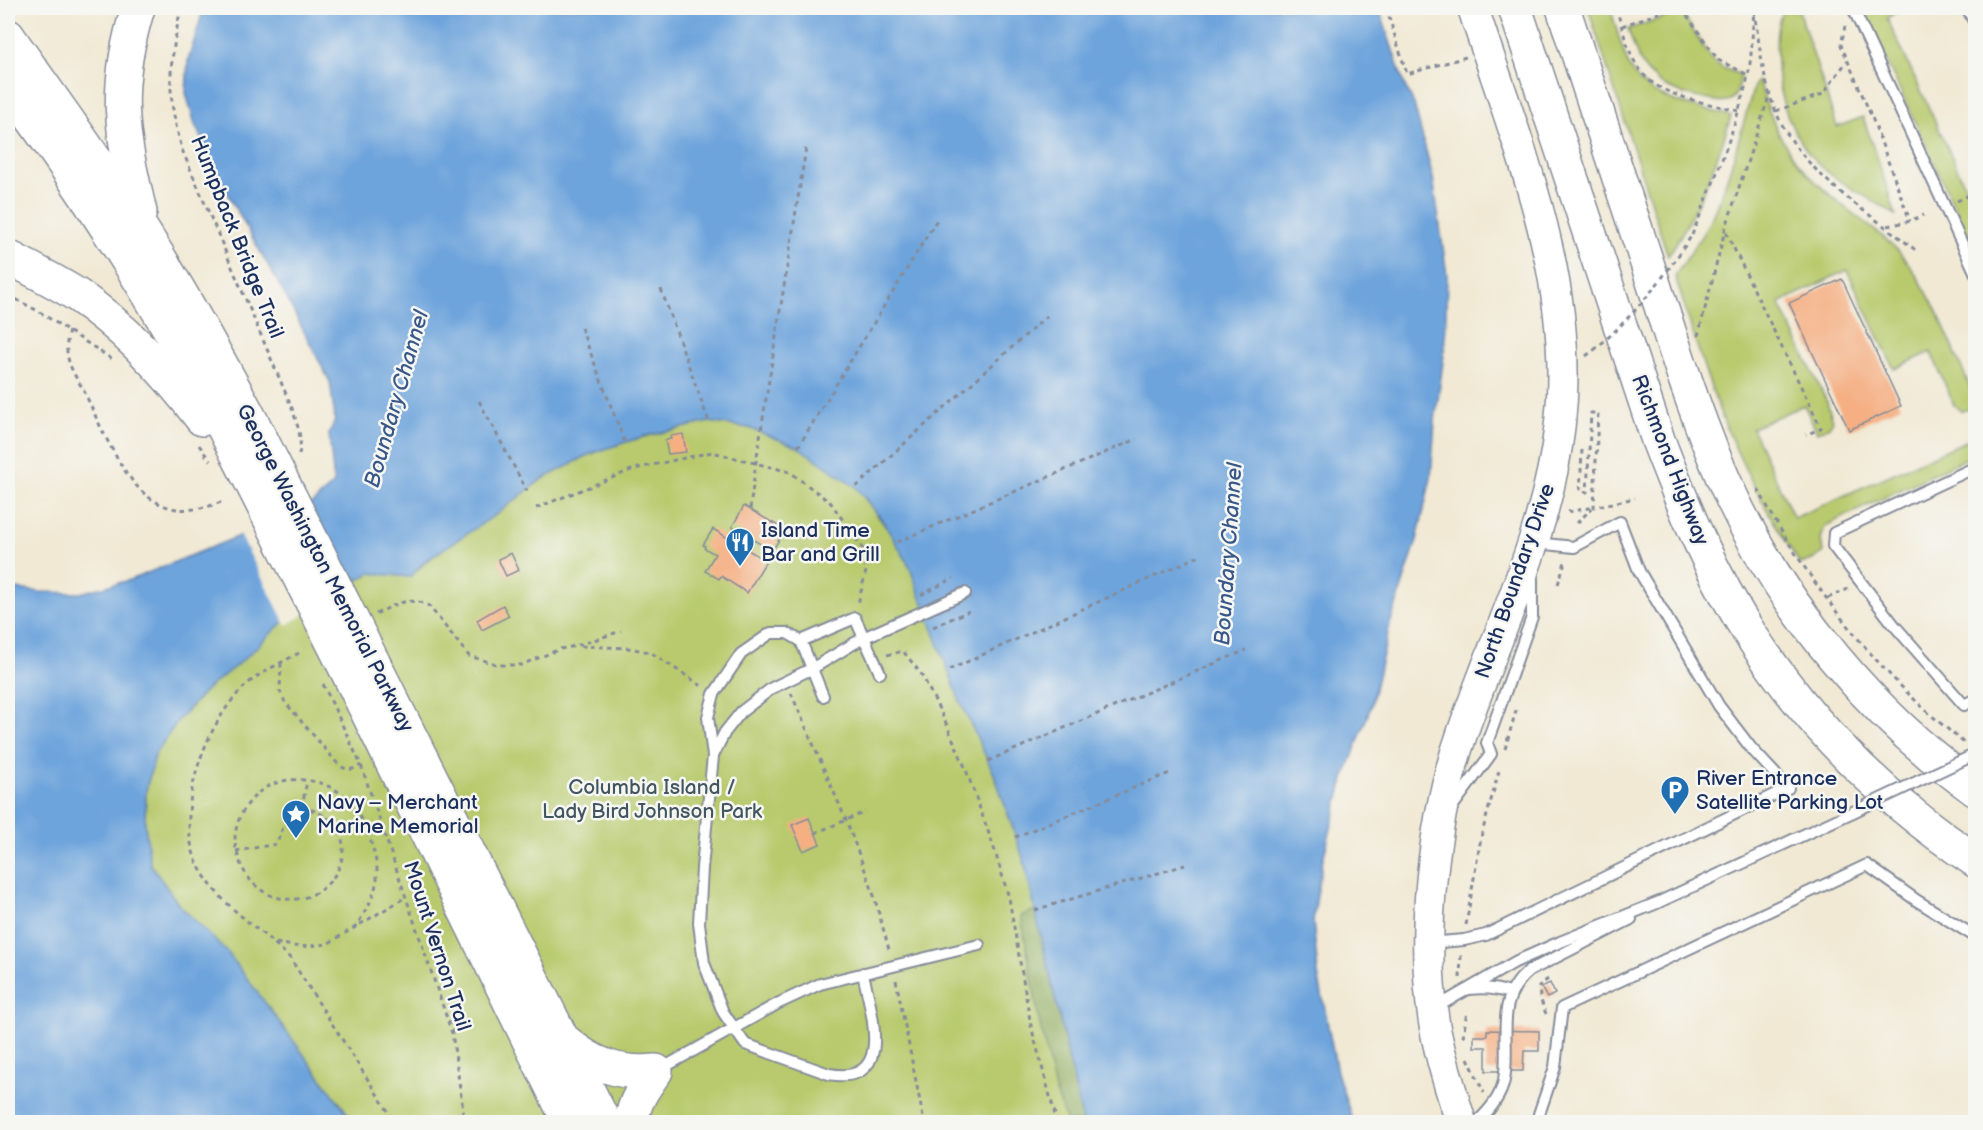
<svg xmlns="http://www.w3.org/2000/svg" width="1983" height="1130" font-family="'Balsamiq Sans',sans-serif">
<rect width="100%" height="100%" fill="#f6f6f2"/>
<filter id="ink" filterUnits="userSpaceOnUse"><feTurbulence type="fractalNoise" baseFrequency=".0167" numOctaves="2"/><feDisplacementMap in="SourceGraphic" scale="12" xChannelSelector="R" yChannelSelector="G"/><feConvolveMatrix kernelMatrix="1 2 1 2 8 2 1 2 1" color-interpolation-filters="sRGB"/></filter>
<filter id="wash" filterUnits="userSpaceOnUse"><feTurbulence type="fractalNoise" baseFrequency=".008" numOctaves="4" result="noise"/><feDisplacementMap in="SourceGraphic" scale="24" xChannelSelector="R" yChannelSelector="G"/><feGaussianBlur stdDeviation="1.35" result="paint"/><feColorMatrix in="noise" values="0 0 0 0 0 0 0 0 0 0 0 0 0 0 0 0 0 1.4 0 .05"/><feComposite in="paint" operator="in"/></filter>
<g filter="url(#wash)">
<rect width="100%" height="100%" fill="#f1e9d4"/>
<path fill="#b8ca6d" stroke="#6a7c66" stroke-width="1.5" d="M 1588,8 L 1610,8 C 1616,26 1621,47 1629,66 C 1646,102 1697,106 1731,116 C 1716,166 1697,212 1668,256 Z
M 1784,8 L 1793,8 L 1799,11 L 1837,127 L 1863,117 L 1896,215 C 1876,202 1854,191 1834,177 C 1798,152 1777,104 1777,61 C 1776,43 1775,24 1784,8 Z
M 1868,8 L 1899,8 L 1900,10 L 1887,18 L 1975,207 L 1975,251 L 1866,17 Z
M 1681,12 L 1713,61 L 1723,68 L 1741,75 C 1739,84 1738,95 1730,100 C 1721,106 1676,92 1666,87 C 1661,84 1655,79 1651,75 C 1638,63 1634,46 1628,29 Z
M 1759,81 C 1778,147 1798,170 1851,212 C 1867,225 1886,237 1900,253 C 1934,293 1954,351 1975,399 L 1975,408 L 1961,411 L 1954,405 L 1931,352 L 1894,369 L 1847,270 L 1779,303 L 1827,402 L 1833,421 L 1828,427 L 1817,432 L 1804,405 L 1752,428 L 1794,518 L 1975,437 L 1975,454 L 1825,526 L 1821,539 L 1823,553 L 1812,560 L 1800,564 C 1767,513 1738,460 1717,404 C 1701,362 1689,319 1675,276 C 1687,258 1700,240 1710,221 C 1731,177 1741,129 1755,83 Z
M 709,422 L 749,428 L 798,447 L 856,487 L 897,542 L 908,563 L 928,613 L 959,699 L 995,776 L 1024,861 L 1083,1122 L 354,1122 L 228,953 L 179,905 L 150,864 L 145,825 L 146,790 L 155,754 L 179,719 L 208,688 L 243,660 L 281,624 L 370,573 L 410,577 C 434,552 464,536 492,517 C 509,506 523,492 540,481 C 590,447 650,435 709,422 Z"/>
<path fill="#92ae60" stroke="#566e5f" stroke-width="1.5" d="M 1035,910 L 1083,1122 L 1067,1122 L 1055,1090 L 1039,1020 L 1021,916 Z"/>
<path fill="#6ea4dc" stroke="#446a9d" stroke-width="1.5" d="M 204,8 L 1379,8 L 1404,84 L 1414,104 L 1433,178 L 1447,275 L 1445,347 L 1435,421 L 1431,478 L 1417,540 L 1390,624 L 1371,706 L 1344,779 L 1322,863 L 1313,921 L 1318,974 L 1337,1072 L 1353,1122 L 1083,1122 L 1024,861 L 995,776 L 959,699 L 908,563 L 882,520 L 856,487 L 798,447 L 749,428 L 709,422 L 645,436 L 592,453 L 541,480 L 497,514 L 425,561 L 410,577 L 370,573 L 281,624 L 243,660 L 208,688 L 179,719 L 155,754 L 146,790 L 145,825 L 150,864 L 179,905 L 228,953 L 354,1122 L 8,1122 L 8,588 L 41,592 L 80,593 L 130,580 L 232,539 L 313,503 L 334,483 L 329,434 L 335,420 L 330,382 L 286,297 L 231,200 L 195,125 L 186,93 L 188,61 Z"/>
<path fill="#f1e9d4" d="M 306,503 L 349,589 L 286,625 L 239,533 Z"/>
<g id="blocks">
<path fill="#f5af82" d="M 1842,279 L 1901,406 L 1849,430 L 1789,303 Z
M 683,434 L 686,452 L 668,454 L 665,440 L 671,439 L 670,436 Z
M 744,506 L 785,530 L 772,551 L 732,527 Z
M 713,529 L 731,540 L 735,534 L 744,535 L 749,542 L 745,548 L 766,561 L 747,593 L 721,576 L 719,579 L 705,571 L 715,554 L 704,548 L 705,546 L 703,545 Z
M 511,553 L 519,570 L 506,576 L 498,559 Z
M 503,605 L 509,616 L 482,630 L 477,620 Z
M 809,818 L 820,844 L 803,851 L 792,825 Z
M 1550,983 L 1555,994 L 1547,998 L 1541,987 Z
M 1487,1030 L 1539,1031 L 1539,1051 L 1524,1051 L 1523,1071 L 1486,1071 L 1486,1047 L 1474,1047 L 1474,1036 L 1487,1036 Z"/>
</g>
</g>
<g filter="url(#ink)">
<use href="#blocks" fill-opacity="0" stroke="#868c99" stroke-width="1.5"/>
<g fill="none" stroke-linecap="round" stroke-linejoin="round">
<g stroke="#868c99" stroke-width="14">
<path id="lane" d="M 1853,8 L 1976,274
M 1967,8 L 1976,25
M 1976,467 L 1834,533 L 1833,546 L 1894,625 L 1964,705 L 1976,699
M 801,641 L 855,618 L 880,673
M 823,696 L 801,641 L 787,633 L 771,633 L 741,654 L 714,694 L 708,717 L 713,756 L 702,868 L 699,923 L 704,963 L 723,1012 L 745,1044 L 829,1074 C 897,1086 870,1009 863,973
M 713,755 L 725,732 L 741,712 L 772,688 L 813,668 L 863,638 L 965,593
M 1452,807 L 1491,754 L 1487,743 L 1532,617 L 1532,579
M 1429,943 L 1464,940 L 1486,935 L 1788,788 L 1751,748 L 1719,706 L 1639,571 L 1620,522 L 1574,547 L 1536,543
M 1469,989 C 1484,987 1496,988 1510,993
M 1435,1008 L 1515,962 L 1560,942 L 1657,903 L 1853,812
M 659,1070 L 779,1003 L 820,984 L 979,945
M 1477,1122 C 1489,1111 1501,1097 1504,1080 C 1511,1041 1493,1000 1529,971 L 1631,919
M 1539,1122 L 1539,1114 L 1555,1067 L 1562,1008 L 1867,865 L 1916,900 L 1976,937"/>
</g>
<g stroke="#868c99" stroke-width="33">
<path id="secondary" d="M 1461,1122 C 1451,1091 1441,1060 1435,1028 C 1419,940 1433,815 1463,731 C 1498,630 1549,530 1560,423 C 1576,279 1516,142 1473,8"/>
</g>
<g stroke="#868c99" stroke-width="36">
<path id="highway" d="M 138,8 C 113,89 121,132 140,212
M 1515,8 L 1658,440 C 1684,508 1712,576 1752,637 C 1810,726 1887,802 1976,861
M 1563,8 C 1591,94 1620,180 1648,266 C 1673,343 1697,422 1731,496 C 1785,611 1873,716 1976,790
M 8,36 C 54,102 103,167 146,236 C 187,302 225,370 261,439
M 8,85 C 93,201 171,322 236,452
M 8,257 C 31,269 55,281 77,295 C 126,328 167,373 202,419
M 372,660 L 604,1122
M 346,669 L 569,1122
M 565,1041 C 593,1065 620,1075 656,1071
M 631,1122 C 634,1102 644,1087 656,1071"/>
</g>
<path stroke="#868c99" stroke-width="3" stroke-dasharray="4.5 4.5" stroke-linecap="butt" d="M 182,8 C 178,18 177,29 175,40 C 167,83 171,111 183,152 L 292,408 C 297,424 304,441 298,457
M 1386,8 L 1407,74 L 1466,57
M 1616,8 C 1622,26 1626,47 1636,64 C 1654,98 1704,101 1738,111
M 1682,8 L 1718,60 L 1748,75
M 1754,11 C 1759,41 1762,73 1772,102 C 1797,172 1864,208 1918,252
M 1622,26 L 1673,8
M 1845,26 L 1841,45 L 1873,120 L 1910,221
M 1776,111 L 1823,94 L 1847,61
M 1957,201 L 1976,192
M 1888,226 L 1910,221 L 1924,215
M 1726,232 L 1821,428 L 1806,435
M 1692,235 C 1713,183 1735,131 1748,76 C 1752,56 1752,33 1754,11 L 1760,8
M 661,289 L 709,422
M 8,295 L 38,311 L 115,361
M 581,328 L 625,443
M 69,331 C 66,342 66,351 69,362 C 72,372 79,382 84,391 C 99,423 123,482 153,500 C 176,515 200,510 224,501
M 1698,336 L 1725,230 L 1770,93
M 1586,356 L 1594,350
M 479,401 L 527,491
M 199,445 L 210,461
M 798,447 L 938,218
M 1582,450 L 1580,491 L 1587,492 L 1591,413 L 1598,413 L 1594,507 L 1635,498
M 856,487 L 1048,315
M 1758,489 C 1797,564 1855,643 1916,701 C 1931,716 1948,729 1964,743
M 536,508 L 634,469 L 712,452 L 790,472 L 831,503 L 865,552 L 866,571 L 858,604
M 750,509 L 756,462 L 806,148
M 1568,512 L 1594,507
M 1577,523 L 1592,508
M 897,542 L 1137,439
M 1558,584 L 1565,562
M 921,595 L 954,578
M 1828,598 L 1848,589
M 376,614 C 395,605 409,595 429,606 L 469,656 L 499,665 L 521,665 L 560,649 L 576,646 L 621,631
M 933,627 L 969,611
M 581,646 L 628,648 L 650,652 L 702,686
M 299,653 C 279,664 256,674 241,690 C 202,730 170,821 202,872 C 225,910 259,927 290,958 L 395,1122
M 887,655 L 903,651 L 922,675 L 945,721 L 965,767 L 993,845 L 1009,898 L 1031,1026 L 1057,1122
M 281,663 L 280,691 L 285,702 L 337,763 C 346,771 351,771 361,765
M 949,670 L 1201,555
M 323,684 L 361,765 L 452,1033 L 463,1109 L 462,1122
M 791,693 L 846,820 L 872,889 L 890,953
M 1505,749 L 1517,707
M 988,761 L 1246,650
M 302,807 L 307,781
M 815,833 L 865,812
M 1015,837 L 1172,772
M 236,851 L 277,844 C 281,830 284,821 299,819 L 302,807 C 382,825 331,923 268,894 C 252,886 243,873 238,856 C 230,834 239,811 256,795 C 279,772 325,776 347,799 C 363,816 379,855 377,878 C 375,897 365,912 355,928
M 1035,910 L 1185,865
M 1466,925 L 1481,837 L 1500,767
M 276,943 L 300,947 L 327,944 L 406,897
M 1460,978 L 1461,955
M 896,980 L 924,1122
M 1546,1014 L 1540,998 L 1539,986 L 1548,979
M 1463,1037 L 1467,1011
M 1468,1058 L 1484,1093"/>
<use href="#lane" stroke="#fff" stroke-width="10"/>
<use href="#secondary" stroke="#fff" stroke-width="30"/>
<use href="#highway" stroke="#fff" stroke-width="33"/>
<g stroke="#868c99" stroke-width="14" stroke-linecap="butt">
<path id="lane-bridge" d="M 1853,812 L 1976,754"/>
</g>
<g stroke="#868c99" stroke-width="36" stroke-linecap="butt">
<path id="highway-bridge" d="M 261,439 L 372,660
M 236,452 L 346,669"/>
</g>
<path stroke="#868c99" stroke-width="3" stroke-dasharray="4.5 4.5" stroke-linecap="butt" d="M 1594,350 C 1634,316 1664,278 1692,235"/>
<use href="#lane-bridge" stroke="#fff" stroke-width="10"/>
<use href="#highway-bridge" stroke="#fff" stroke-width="33"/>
</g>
</g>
<defs>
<g id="restaurant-pin" transform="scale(1.5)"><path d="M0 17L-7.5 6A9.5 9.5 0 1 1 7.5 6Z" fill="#1f6fb2" stroke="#f6f6f2"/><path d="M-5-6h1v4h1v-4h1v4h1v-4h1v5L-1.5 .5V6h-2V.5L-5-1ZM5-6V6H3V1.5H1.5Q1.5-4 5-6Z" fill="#fff"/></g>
<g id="parking-pin" transform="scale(1.5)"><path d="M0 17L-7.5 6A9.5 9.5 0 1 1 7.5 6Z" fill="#1f6fb2" stroke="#f6f6f2"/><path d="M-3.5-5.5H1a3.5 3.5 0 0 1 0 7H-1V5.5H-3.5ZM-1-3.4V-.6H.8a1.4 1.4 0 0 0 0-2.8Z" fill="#fff"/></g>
<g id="sight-pin" transform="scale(1.5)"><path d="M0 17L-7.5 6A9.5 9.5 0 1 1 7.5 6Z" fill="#1f6fb2" stroke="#f6f6f2"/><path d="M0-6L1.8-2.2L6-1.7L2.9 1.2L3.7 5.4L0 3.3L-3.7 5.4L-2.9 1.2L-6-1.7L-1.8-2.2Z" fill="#fff"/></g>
</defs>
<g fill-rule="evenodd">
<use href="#restaurant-pin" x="740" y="542"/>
<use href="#parking-pin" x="1675" y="790"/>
<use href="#sight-pin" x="296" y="814"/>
</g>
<g text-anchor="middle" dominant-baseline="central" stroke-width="5" stroke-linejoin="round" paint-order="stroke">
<g font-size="21" fill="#1b2f5e" stroke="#f6f6f2">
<text transform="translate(237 237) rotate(68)">Humpback Bridge Trail</text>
<text transform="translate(1670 460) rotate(69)">Richmond Highway</text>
<text transform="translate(325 568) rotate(63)">George Washington Memorial Parkway</text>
<text transform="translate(1515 581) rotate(-71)">North Boundary Drive</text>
<text transform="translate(437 946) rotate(72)">Mount Vernon Trail</text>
</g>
<g font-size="21" fill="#1b2f5e" stroke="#f6f6f2" text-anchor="start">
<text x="761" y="530">Island Time<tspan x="761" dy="24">Bar and Grill</tspan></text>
<text x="1696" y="778">River Entrance<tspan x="1696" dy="24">Satellite Parking Lot</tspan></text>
<text x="317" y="802">Navy – Merchant<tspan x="317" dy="24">Marine Memorial</tspan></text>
</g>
<g font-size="21" fill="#425662" stroke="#f6f6f2">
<text x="652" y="787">Columbia Island /<tspan x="652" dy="24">Lady Bird Johnson Park</tspan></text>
</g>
<g font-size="22" font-style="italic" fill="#38588a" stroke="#f6f6f2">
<text transform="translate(397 399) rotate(-74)">Boundary Channel</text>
<text transform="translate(1229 554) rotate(-86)">Boundary Channel</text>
</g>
</g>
<rect width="1983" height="1130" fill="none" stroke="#f6f6f2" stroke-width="30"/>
</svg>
